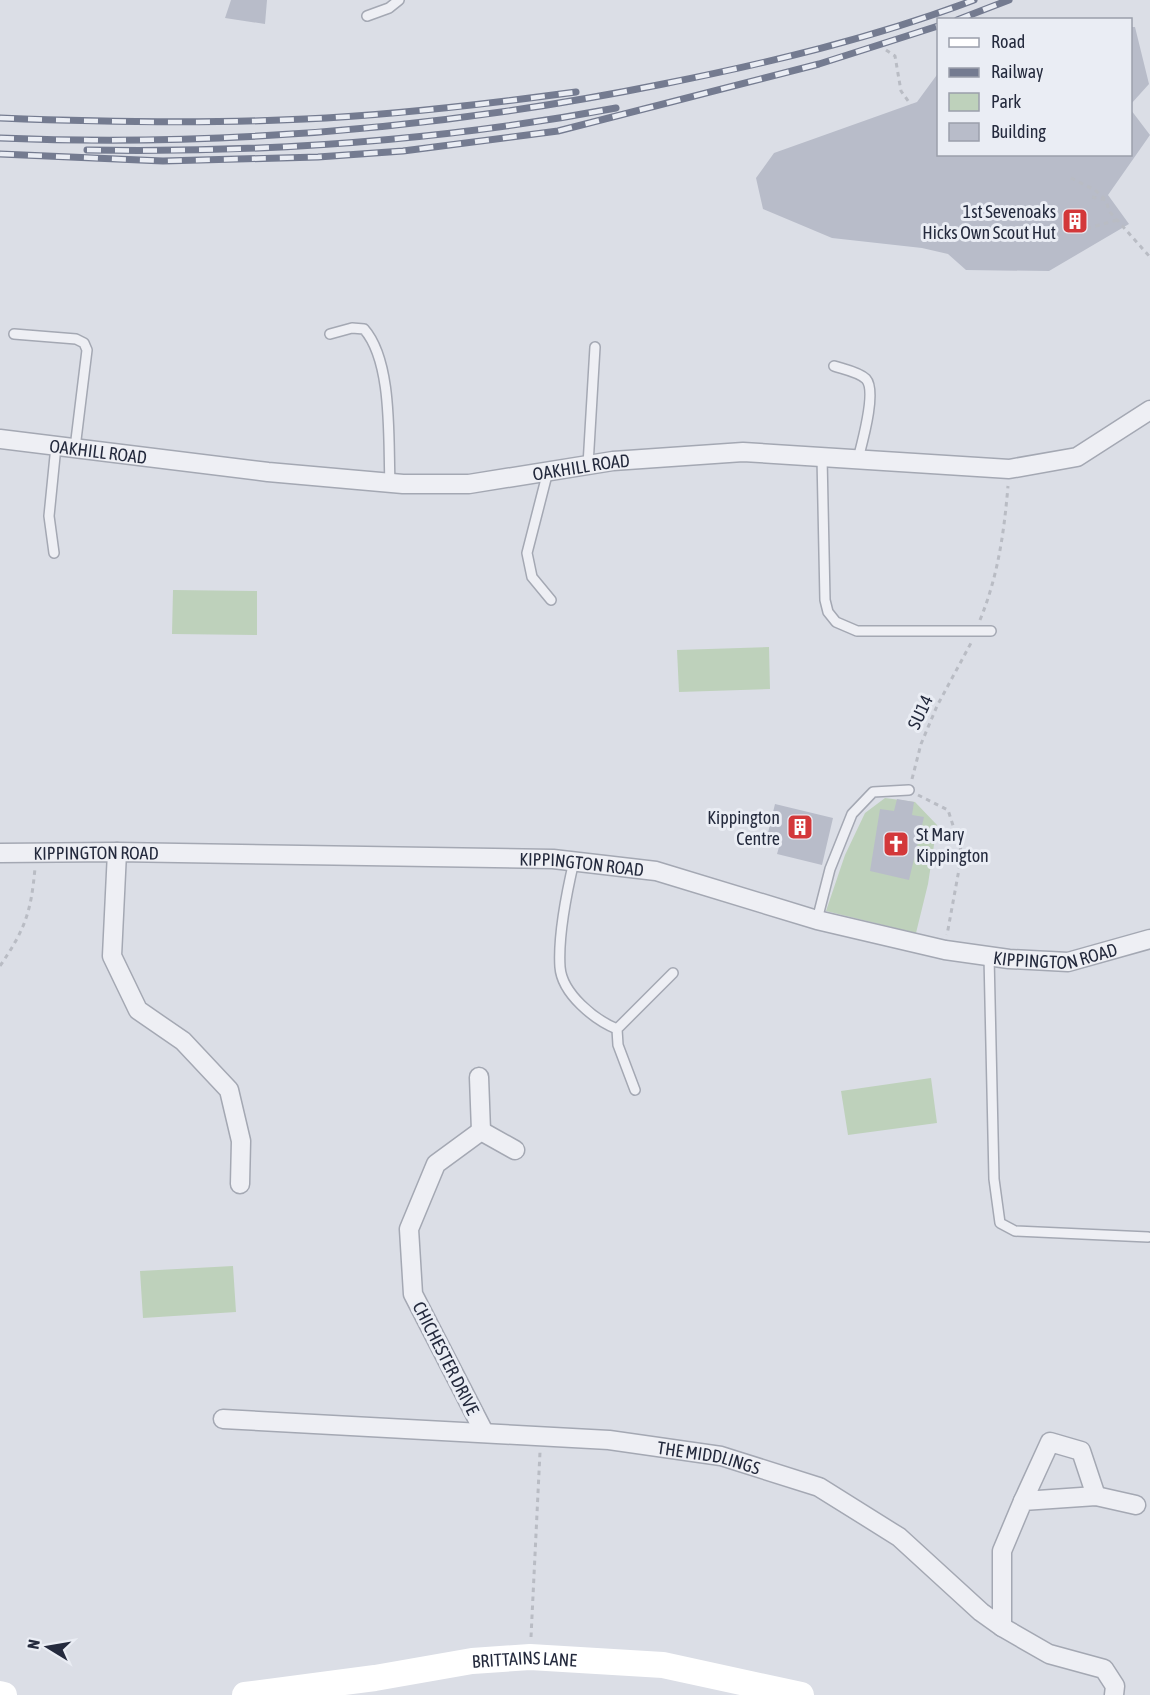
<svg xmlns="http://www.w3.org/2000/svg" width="1150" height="1695" font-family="'Asap Condensed',sans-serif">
<rect width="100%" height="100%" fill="#dbdee6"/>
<path fill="#bed1bb" d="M 173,590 L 257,591 L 257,635 L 172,634 Z
M 769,647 L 770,689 L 679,692 L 677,650 Z
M 885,798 L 915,802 L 937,825 L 928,884 L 916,933 L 826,911 L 845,855 L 865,813 Z
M 931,1078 L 937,1123 L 848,1135 L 841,1091 Z
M 233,1266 L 236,1312 L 143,1318 L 140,1271 Z"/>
<path fill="#b8bcc9" d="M 231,0 L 267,0 L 265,24 L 225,18 Z
M 1131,27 L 1135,27 L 1149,84 L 1131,104 Z
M 939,72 L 939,154 L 1131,154 L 1131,110 L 1150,135 L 1108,195 L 1129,224 L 1049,271 L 966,270 L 948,254 L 922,248 L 832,238 L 763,209 L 756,178 L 774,153 L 917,102 Z
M 897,799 L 914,802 L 912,815 L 924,817 L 909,880 L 870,871 L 880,809 L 894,811 Z
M 775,804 L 833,818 L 822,865 L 777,854 L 781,840 L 767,837 Z"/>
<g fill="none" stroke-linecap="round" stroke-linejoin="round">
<g stroke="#a4a8b3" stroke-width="12">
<path id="lane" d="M 367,16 L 389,8 L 399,0
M 14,334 L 76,339 L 84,343 L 87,350 L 75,448
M 330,334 L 352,328 L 364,329 C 393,362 388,440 390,483
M 834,366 C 843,369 859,372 866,379 C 877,391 862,443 858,459
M 822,457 L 825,600 L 828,612 L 836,622 L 857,631 L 991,631
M 588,465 L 595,347
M 548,471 L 527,553 L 532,577 L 551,600
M 54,553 L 49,516 L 56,446
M 574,861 C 567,891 558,937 560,967 C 562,994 595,1020 617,1029
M 817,920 L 830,869 L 852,814 L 873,792 L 909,790
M 989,956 L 994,1179 L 1000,1223 L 1015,1231 L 1148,1237
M 617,1029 L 673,973
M 617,1029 L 618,1045 L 635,1090"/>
</g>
<g stroke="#a4a8b3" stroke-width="21">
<g id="street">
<path id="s1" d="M 0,439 L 268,472 L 403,484 L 469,484 L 613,461 L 743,452 L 1009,469 L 1077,457 L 1150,410"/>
<path d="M 117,852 L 112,956 L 138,1010 L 183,1041 L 229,1090 L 241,1141 L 240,1184"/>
<path id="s2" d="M 0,853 L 117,852 L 553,859 L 656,871 L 817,920 L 945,950 L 1009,959 L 1068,962 L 1150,939"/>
<path d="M 479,1077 L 481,1131"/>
<path id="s3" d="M 223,1419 L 609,1440 L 721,1456 L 819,1487 L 899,1537 L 981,1612 L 1002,1627 L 1049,1654 L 1104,1669 L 1115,1686 L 1114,1695"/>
<path d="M 484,1432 L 413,1294 L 409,1229 L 436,1164 L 481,1131 L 515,1150"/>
<path d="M 1023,1501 L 1050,1442 L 1081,1451 L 1096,1496"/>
<path d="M 1002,1627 L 1002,1551 L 1023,1501 L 1096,1496 L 1136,1505"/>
</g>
</g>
<path stroke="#b9bcc4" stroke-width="3" stroke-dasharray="4.5 4.5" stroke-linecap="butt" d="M 886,50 L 895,56 L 901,91 L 911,105
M 1071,178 L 1095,190 L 1105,199
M 1092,197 L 1106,200 L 1109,211 L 1150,257
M 1070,231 L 1072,233 L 1117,220
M 980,620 C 998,576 1004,533 1008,486
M 912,779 L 921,744 L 937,706 L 971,643
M 918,795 L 948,810 L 962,853 L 947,935
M 0,966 C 25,929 31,913 35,868
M 531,1637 L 540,1452"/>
<use href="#lane" stroke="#eeeff4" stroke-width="9"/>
<use href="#street" stroke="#eeeff4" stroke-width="18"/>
<g stroke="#fff" stroke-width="26">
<path d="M 0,1694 L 4,1695"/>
<path id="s4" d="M 245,1695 L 375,1678 L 472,1661 L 530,1657 L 663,1665 L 801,1695"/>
</g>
<g stroke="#747b90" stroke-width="7">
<path id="rail" d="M 957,20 L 1009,0
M 0,118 C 102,122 203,124 305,119 C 395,115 486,104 576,92
M 0,138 C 222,147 445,128 663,84 C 768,63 874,38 974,0
M 87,150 C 264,153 442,141 616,108
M 0,154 L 163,161 L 318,157 L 403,151 L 558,131 L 819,64 L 938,26"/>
</g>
<use href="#rail" stroke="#eaedf4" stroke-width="4.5" stroke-dasharray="14" stroke-linecap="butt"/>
</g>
<defs>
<g id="building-square" transform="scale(1.35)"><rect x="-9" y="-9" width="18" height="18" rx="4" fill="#d3383a" stroke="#eaedf4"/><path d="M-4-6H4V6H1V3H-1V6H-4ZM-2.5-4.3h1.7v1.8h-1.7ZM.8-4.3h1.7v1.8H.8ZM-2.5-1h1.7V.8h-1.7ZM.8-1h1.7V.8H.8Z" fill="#fff"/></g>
<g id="church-square" transform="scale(1.35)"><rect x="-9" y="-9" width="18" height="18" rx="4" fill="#d3383a" stroke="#eaedf4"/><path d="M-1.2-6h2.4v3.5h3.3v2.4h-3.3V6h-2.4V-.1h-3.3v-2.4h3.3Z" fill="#fff"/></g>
</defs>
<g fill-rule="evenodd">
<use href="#building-square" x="1075" y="221"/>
<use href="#building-square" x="800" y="827"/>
<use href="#church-square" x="896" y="844"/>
</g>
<g text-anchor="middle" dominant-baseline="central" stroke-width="6" stroke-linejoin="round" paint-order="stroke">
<g font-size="18" fill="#242a3d" stroke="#eaedf4" text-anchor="end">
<text x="1056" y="211">1st Sevenoaks<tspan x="1056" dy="21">Hicks Own Scout Hut</tspan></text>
<text x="780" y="817">Kippington<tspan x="780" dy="21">Centre</tspan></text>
<text x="916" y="834" text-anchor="start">St Mary<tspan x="916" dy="21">Kippington</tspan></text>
</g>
<g font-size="18" fill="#242a3d" stroke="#eaedf4">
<text stroke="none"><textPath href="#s1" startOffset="99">OAKHILL ROAD</textPath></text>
<text stroke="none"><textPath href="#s1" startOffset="585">OAKHILL ROAD</textPath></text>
<text transform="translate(920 712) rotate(-65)">SU14</text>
<text stroke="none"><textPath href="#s2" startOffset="96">KIPPINGTON ROAD</textPath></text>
<text stroke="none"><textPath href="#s2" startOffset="582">KIPPINGTON ROAD</textPath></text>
<text stroke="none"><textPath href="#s2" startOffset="1068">KIPPINGTON ROAD</textPath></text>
<text transform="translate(446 1358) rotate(63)">CHICHESTER DRIVE</text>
<text stroke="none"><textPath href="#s3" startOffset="488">THE MIDDLINGS</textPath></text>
<text stroke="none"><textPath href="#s4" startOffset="282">BRITTAINS LANE</textPath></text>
</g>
</g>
<rect x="937" y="18" width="195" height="138" fill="#eaedf4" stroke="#9b9fab" stroke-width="1.5"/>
<rect x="949" y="38" width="30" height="9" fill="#ffffff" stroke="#9b9fab" stroke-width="1.5"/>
<text x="991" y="48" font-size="18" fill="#242a3d">Road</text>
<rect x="949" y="68" width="30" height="9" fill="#747b90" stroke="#9b9fab" stroke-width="1.5"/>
<text x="991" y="78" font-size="18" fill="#242a3d">Railway</text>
<rect x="949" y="93" width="30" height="18" fill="#bed1bb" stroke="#9b9fab" stroke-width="1.5"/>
<text x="991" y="108" font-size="18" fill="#242a3d">Park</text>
<rect x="949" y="123" width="30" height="18" fill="#b8bcc9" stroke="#9b9fab" stroke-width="1.5"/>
<text x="991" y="138" font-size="18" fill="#242a3d">Building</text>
<g transform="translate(48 1647) rotate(281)" stroke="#eaedf4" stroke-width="4.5" paint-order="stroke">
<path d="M0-4.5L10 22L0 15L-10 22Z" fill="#242a3d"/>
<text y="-9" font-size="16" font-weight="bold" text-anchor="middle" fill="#242a3d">N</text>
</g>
</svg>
